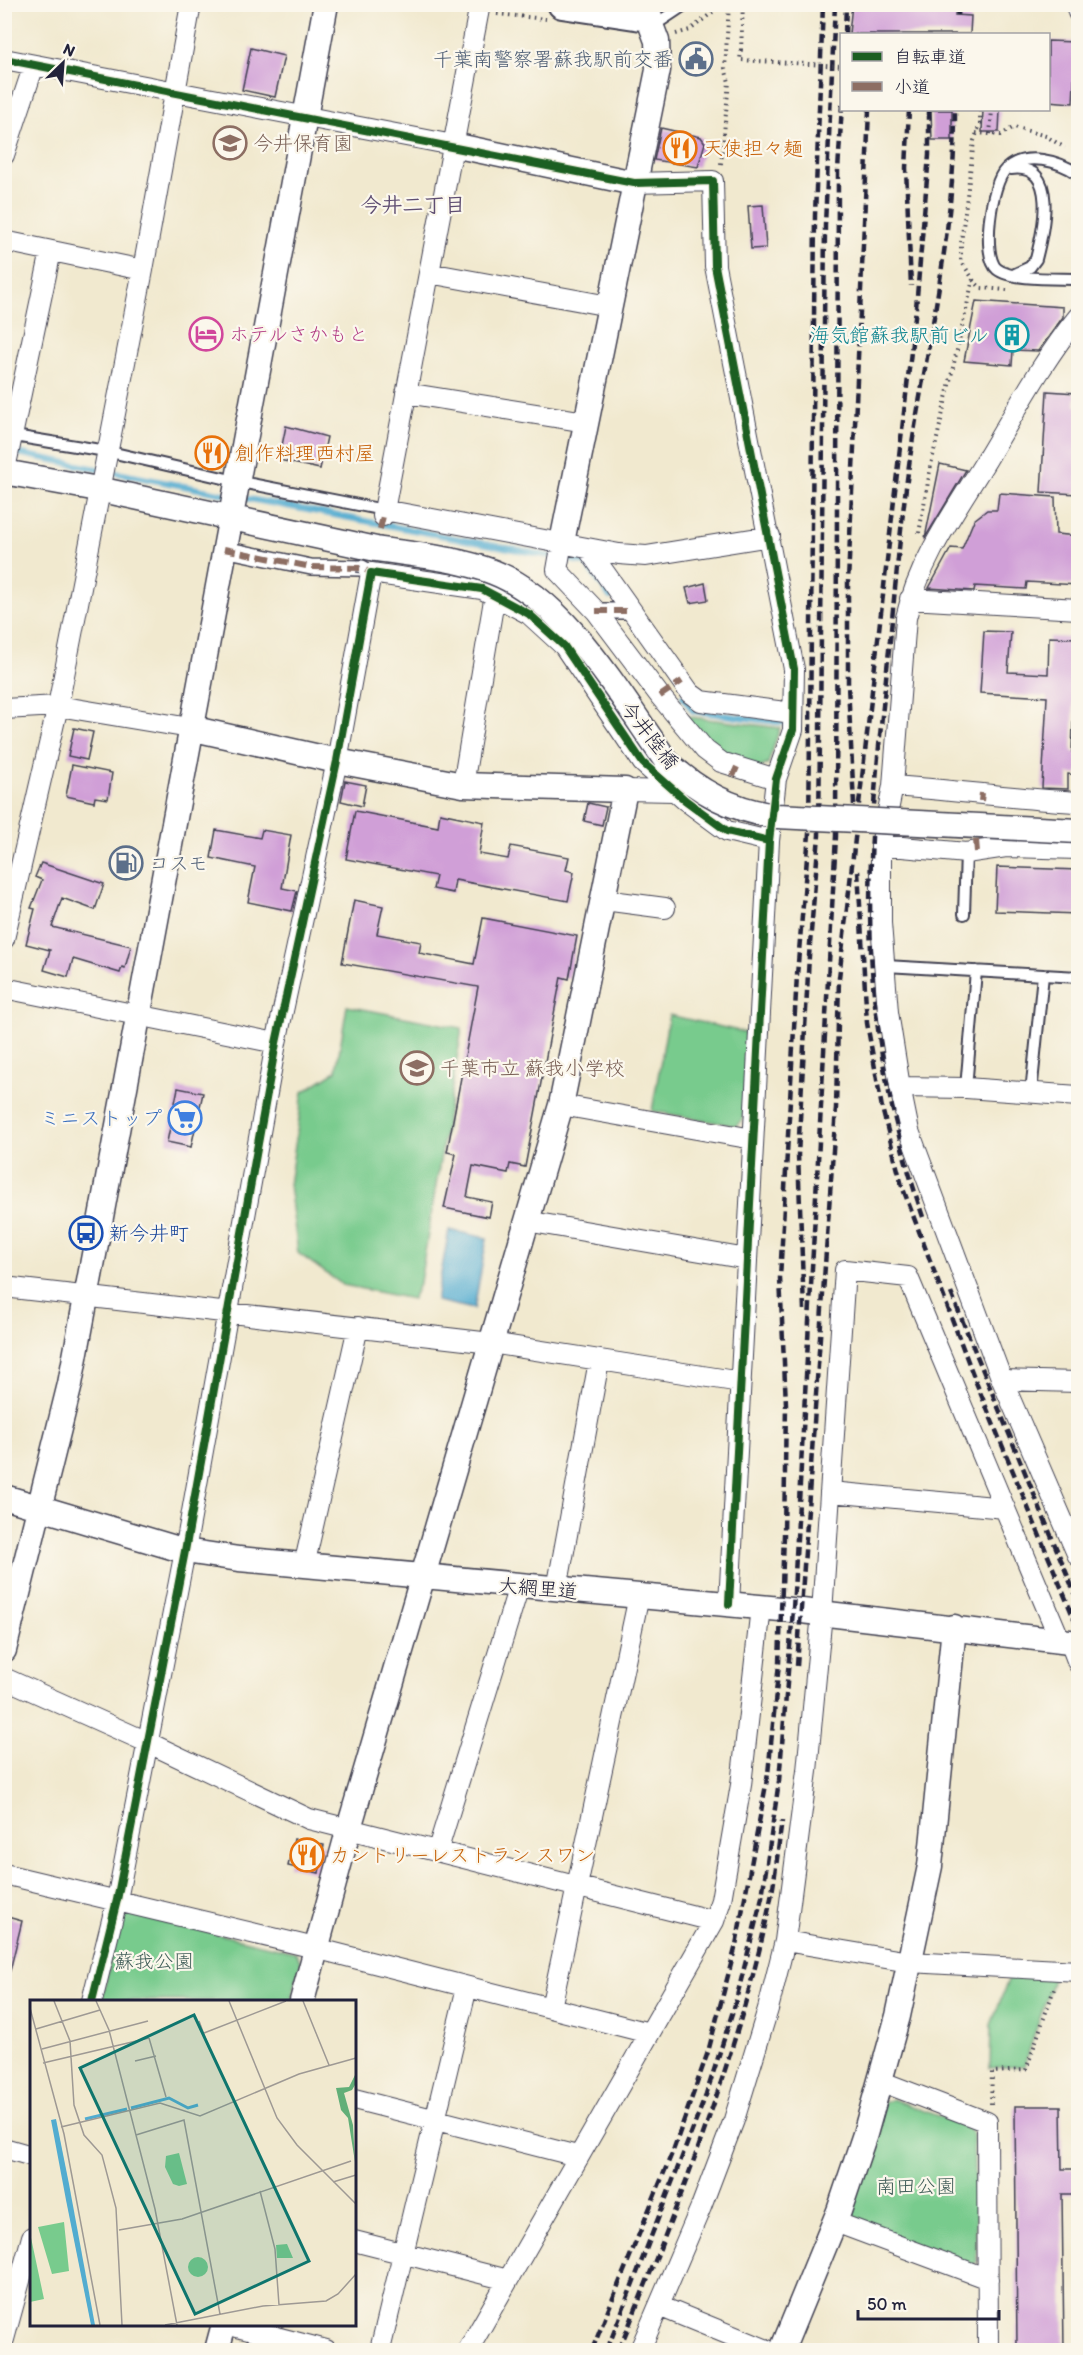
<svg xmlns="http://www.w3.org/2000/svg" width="1083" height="2355" font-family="Itim,'Klee One',sans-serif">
<rect width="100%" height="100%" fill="#fbf7ec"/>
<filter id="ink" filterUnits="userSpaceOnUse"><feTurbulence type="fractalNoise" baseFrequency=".0167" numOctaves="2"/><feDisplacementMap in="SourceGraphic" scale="12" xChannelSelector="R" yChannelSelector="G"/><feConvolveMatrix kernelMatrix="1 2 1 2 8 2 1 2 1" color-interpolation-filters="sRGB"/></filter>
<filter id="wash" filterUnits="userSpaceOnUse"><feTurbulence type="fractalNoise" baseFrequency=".008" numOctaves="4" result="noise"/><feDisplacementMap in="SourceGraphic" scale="24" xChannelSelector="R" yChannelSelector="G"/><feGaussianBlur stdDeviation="1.35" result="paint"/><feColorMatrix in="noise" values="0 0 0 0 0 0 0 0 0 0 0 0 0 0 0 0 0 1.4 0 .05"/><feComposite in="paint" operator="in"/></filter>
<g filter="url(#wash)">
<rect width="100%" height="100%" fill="#f1e9cf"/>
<path fill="#78cb8d" stroke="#4d7664" stroke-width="1.5" d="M 682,716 L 780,728 L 768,764 L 756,770 L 710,752 Z
M 347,1006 L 462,1028 L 420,1282 L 412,1299 L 343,1285 L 298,1253 L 289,1185 L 303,1092 L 336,1071 Z
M 669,1015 L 748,1033 L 743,1119 L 736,1126 L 652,1111 Z
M 127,1913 L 295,1952 L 301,1962 L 291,2001 L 101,2001 L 121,1918 Z
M 1010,1975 L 1054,1976 L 1024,2066 L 990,2068 L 991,2025 Z
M 892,2099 L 968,2127 L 973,2135 L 977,2262 L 967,2269 L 853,2224 L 844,2213 L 882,2104 Z"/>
<path fill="#52acd0" stroke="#3a6786" stroke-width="1.5" d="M 449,1230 L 487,1238 L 474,1309 L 436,1301 Z"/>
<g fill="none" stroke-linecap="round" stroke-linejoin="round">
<path stroke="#52acd0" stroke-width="6" d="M 12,452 L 229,495
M 239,497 L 581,562 L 586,564 L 610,597
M 683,697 L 693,711 L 786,723"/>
</g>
<g id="blocks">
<path fill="#d09fd7" d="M 852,4 L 956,4 L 955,15 L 971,16 L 970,34 L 849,34 Z
M 1048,41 L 1076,42 L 1073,103 L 1048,101 Z
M 251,48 L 284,56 L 275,97 L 242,90 Z
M 931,110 L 952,110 L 952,140 L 932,140 Z
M 983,110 L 1000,110 L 999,132 L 982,132 Z
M 661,128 L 701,137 L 705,143 L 698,167 L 654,160 Z
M 763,205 L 766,248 L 751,249 L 748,206 Z
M 976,301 L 1063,307 L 1063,317 L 1038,351 L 1013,350 L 1012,365 L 964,361 Z
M 1047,391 L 1076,393 L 1075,406 L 1078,406 L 1078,494 L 1041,492 Z
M 286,426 L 327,437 L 320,469 L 279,460 Z
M 940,464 L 966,470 L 925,538 Z
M 999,493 L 1055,497 L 1056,534 L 1078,536 L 1078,585 L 1027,582 L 1026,589 L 975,586 L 974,591 L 929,588 L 951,548 L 962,549 L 974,520 L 987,510 L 997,510 Z
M 705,583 L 708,600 L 690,603 L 686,588 Z
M 984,631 L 1011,632 L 1008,672 L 1048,674 L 1049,637 L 1076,638 L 1072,752 L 1078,752 L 1078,775 L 1068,774 L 1068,789 L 1042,788 L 1047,697 L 980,693 Z
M 74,728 L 93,732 L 87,760 L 68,756 Z
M 72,765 L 112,773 L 108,799 L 95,797 L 94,802 L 66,796 Z
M 345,781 L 366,785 L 362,806 L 341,801 Z
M 588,803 L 606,807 L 602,825 L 584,821 Z
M 355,811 L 438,827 L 440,813 L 484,822 L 479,854 L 508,859 L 511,846 L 569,857 L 566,870 L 574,872 L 568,901 L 455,880 L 453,893 L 433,889 L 436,876 L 346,859 Z
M 216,830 L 260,838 L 262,830 L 291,835 L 282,888 L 297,891 L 292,911 L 248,902 L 255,867 L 211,858 Z
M 41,863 L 104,884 L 95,910 L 62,898 L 52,927 L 131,946 L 125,968 L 122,967 L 120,973 L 73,959 L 68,977 L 44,970 L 50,950 L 26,944 L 35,909 L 31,908 L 42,880 L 35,877 Z
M 997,867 L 1078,870 L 1078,914 L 995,911 Z
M 354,900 L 383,906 L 377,934 L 421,942 L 419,953 L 474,964 L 483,918 L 577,936 L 569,979 L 561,977 L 525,1167 L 510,1164 L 508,1173 L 473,1166 L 467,1197 L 492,1202 L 489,1217 L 444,1208 L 456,1154 L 447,1152 L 478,987 L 342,963 Z
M 178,1088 L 203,1093 L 191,1147 L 167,1142 Z
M 294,1839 L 324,1845 L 319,1873 L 288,1866 Z
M 4,1916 L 22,1921 L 10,1971 L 4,1970 Z
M 1015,2106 L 1061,2106 L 1062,2169 L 1078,2169 L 1078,2194 L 1062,2194 L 1064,2350 L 1017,2350 Z"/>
</g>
</g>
<g filter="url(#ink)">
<use href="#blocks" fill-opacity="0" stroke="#414051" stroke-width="1.5"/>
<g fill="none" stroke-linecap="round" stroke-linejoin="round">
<g stroke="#414051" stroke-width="14">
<path id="service" d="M 649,18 L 662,20 L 686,4
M 1011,169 C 1060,162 1043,232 1036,259 L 1030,267 L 1015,274
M 1078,174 C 1060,161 1025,151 1006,169 C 991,183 981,256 997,269 C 1012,281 1059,278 1078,279
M 8,435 L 106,451 L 236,481 L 384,510
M 964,914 L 966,853
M 886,966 L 1078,977
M 966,1088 L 976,971
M 1031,1093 L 1043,975"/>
</g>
<g stroke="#414051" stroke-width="18">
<path id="pedestrian" d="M 224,549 L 311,567 L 362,568 L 371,573
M 596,611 L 631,611"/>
</g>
<g stroke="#414051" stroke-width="22">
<path id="minor" d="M 1076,4 L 1078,12
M 4,59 L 453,145
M 4,155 L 34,65
M 634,183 L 713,181 L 715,266 L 794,669 L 793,730 L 776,779 L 769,841 L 729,1604
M 4,241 L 143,270
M 429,273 L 609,306
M 1078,317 C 1043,360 1016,411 987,459 C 956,510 919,560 906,618 L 893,786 L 881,845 L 881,923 L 888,1012 L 900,1087 L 909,1131 L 1002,1380 L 1078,1556
M 406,393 L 586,422
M 4,474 L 51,251
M 384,510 L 619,554 L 646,556 L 770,536
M 383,516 L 480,4
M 562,542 L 557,570 L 596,611 L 660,696 L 705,750 L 721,762 L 776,779
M 588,549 L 690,693 L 701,701 L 793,713
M 910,599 L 1078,609
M 4,709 L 58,706 L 190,728
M 463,785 L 495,594
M 893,786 C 955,790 1016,799 1078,802
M 625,790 L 674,791
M 881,845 L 966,853 L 1006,847 L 1078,849
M 604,900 L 665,908
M 4,939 L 58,706 L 143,270 L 191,4
M 4,988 L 276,1043
M 900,1087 L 966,1088 L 1078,1096
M 561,1105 L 753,1139
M 526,1221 L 747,1259
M 4,1287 L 491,1343 L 741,1382
M 1002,1380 L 1078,1382
M 830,1492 L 1005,1508
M 304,1566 L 358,1327
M 557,1589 L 599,1361
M 1070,1642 L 1078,1663
M 4,1678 L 147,1742 L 309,1819 L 714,1921
M 438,1849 L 519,1586
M 4,1874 L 315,1948 L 649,2033
M 785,1941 L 909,1962 L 1078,1971
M 92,2001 L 117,1900 L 185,1551 L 276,1043 L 337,761 L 371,573 L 482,589 L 529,614 L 564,646 L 643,763 L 685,800 L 727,831 L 769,841
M 551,2008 L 639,1596
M 880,2081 L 987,2122 L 988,2350
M 354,2099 L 577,2156
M 4,2148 L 32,2156
M 835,2222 L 988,2279
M 354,2241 L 508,2280
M 659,2306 L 767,2350
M 226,2324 L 326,2350
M 4,2339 L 32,2237
M 380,2350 L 467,1987
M 468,2350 L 714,1921 L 721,1900 L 741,1785 L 761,1607
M 640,2350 L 701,2207 L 734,2120 L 768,2009 L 785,1941 L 807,1771 L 822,1613 L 845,1270 L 908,1277 L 1060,1640"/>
</g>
<g stroke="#414051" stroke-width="27">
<path id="tertiary" d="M 453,145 L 634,183
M 4,472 L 98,489 L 376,549
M 562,542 L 658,70 L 657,41 L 648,17
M 190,728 L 337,761 L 463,785 L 625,790 L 561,1105 L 349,1828 L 302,2001
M 4,1497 L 185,1551 L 239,1559 L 802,1611 L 1078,1643
M 4,1650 L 70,1384 L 326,4
M 217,2350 L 224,2324
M 782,2350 L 839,2211 L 865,2134 L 898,2016 L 930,1866 L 954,1627"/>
</g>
<g stroke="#414051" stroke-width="32">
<path id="secondary" d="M 562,4 L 648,17"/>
</g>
<path stroke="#414051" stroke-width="4" stroke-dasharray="1.5 4.5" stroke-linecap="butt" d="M 497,14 L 546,19
M 676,34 L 690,30 L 723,4
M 741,50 L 743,4
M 976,133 L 1001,135 L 1014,127 L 1046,136 L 1065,148
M 990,134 L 992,110
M 721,164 L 729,82 L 725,68 L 729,4
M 973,280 L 981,288 L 1007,290
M 919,533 L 931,465 L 973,279 L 961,261 L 961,243 L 974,141 L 980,124 L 980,110
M 991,2104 L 992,2072 L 1026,2070 L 1055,1986"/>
<use href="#service" stroke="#fff" stroke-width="10"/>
<use href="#pedestrian" stroke="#fff" stroke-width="15"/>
<use href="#minor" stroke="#fff" stroke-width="20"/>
<use href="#tertiary" stroke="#fff" stroke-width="24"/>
<use href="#secondary" stroke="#fff" stroke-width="28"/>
<path stroke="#22223b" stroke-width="4.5" stroke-dasharray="9 4.5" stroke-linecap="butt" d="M 958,15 L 959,4
M 845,34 L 846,4
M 909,110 L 906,168 L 911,286
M 854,805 L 848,685 L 848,582 L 869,110
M 858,871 L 867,1023 L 882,1108 L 902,1186 L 975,1380 L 1078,1628
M 923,1217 C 902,1155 885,1086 877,1021 C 861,898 876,772 889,650 C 896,580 902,508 913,438 C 931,329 955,221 955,110
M 951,1293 L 1078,1601
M 804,1310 L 798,1155 L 809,956 L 819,835 L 825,225 L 835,4
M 797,1666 L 836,1108 L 839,978 L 916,308 L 929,155 L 929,110
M 592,2350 L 674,2148 L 708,2052 L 736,1945 L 768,1774 L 779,1663 L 784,1535 L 786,1404 L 780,1278 L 797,975 L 809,834 L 815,215 L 823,4
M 607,2350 L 706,2095 L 734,2008 L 762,1897 L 779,1781 L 793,1610 L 836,836 L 838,171 L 842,105
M 619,2350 C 679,2203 739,2054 771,1898 C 776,1873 778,1847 782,1821"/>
<g stroke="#414051" stroke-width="27" stroke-linecap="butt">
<path id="tertiary-bridge" d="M 376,549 C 415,555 456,558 493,572 C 568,601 621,698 667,762 C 698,792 734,811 777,816 L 1078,831"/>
</g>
<path stroke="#414051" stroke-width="4" stroke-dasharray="1.5 4.5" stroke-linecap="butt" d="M 741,50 L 740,60 L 842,66
M 358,573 L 359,561"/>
<use href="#tertiary-bridge" stroke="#fff" stroke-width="24"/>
<path stroke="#8d6e63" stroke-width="6" stroke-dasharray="12 6" stroke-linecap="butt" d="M 380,529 L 383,516
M 224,549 L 311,567 L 362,568 L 371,573
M 596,611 L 631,611
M 660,696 L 682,681
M 733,776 L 737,767
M 981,801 L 982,793
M 976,840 L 977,852"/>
<g stroke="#fbf7ec" stroke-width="11">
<path id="cycleway" d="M 4,59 L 634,183 L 713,181 L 715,266 L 794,669 L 793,730 L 776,779 L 769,841 L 729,1604
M 92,2001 L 117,1900 L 185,1551 L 276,1043 L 337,761 L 371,573 L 482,589 L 529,614 L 564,646 L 643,763 L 685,800 L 727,831 L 769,841"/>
</g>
<use href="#cycleway" stroke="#1b5e20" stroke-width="8"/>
</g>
</g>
<defs>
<g id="civic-ring" transform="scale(1.725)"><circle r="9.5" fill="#fbf7ec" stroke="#5c6f8a" stroke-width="1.5"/><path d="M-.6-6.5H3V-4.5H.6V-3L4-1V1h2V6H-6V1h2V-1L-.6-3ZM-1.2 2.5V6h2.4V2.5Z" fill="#5c6f8a"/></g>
<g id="school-ring" transform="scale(1.725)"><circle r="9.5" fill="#fbf7ec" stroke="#8d6e63" stroke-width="1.5"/><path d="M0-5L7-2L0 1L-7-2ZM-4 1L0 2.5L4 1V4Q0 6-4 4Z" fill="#8d6e63"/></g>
<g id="restaurant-ring" transform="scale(1.725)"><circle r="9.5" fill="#fbf7ec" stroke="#e8710a" stroke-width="1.5"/><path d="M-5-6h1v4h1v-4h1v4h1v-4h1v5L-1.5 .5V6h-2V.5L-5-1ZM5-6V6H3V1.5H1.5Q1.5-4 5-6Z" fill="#e8710a"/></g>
<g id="hotel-ring" transform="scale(1.725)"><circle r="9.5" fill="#fbf7ec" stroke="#d1479c" stroke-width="1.5"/><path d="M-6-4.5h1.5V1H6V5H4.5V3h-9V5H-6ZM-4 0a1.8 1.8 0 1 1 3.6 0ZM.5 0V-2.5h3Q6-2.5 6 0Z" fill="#d1479c"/></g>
<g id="building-ring" transform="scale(1.725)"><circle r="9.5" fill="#fbf7ec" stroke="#0f9aa8" stroke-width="1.5"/><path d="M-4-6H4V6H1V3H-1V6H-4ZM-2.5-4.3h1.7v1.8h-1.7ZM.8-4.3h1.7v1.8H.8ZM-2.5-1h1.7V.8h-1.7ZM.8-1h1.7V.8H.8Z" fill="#0f9aa8"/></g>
<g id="fuel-ring" transform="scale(1.725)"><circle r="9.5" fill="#fbf7ec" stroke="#5c6f8a" stroke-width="1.5"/><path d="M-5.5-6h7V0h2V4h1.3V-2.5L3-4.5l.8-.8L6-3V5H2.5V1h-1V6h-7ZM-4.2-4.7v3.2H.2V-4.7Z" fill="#5c6f8a"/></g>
<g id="supermarket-ring" transform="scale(1.725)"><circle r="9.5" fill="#fbf7ec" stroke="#3f7fe0" stroke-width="1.5"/><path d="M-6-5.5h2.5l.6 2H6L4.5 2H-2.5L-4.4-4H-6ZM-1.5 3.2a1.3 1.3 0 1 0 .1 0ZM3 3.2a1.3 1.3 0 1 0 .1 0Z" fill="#3f7fe0"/></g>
<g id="bus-ring" transform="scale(1.725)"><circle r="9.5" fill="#fbf7ec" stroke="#1a4fb4" stroke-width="1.5"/><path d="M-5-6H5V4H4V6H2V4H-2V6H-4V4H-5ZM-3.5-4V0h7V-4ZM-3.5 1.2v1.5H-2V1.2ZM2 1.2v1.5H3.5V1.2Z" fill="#1a4fb4"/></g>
</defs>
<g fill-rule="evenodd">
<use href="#civic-ring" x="696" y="59"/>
<use href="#school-ring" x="230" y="143"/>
<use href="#restaurant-ring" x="680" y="148"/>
<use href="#hotel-ring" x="206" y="334"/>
<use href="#building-ring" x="1012" y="335"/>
<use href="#restaurant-ring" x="212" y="453"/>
<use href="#fuel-ring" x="126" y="863"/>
<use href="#school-ring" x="417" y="1068"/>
<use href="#supermarket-ring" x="185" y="1118"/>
<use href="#bus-ring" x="86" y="1233"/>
<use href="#restaurant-ring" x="307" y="1855"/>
</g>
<g text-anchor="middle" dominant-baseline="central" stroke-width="4.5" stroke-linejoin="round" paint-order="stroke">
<g font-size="20" fill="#4e5e75" stroke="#fbf7ec" text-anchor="end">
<text x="673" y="59">千葉南警察署蘇我駅前交番</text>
<text x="149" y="863" text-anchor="start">コスモ</text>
</g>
<g font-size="20" fill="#785e54" stroke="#fbf7ec" text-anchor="start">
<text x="253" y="143">今井保育園</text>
<text x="440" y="1068">千葉市立 蘇我小学校</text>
</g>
<g font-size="20" fill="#c56008" stroke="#fbf7ec" text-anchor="start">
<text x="703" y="148">天使担々麺</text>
<text x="235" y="453">創作料理西村屋</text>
<text x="330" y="1855">カントリーレストラン スワン</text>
</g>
<g font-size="20" fill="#b23c85" stroke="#fbf7ec" text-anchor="start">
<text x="229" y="334">ホテルさかもと</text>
</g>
<g font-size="20" fill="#0d838f" stroke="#fbf7ec" text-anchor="end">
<text x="989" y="335">海気館蘇我駅前ビル</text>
</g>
<g font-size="20" fill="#22223b" stroke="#fbf7ec">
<text transform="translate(650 735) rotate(52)">今井陸橋</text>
<text transform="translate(538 1588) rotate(5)">大網里道</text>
</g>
<g font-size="20" fill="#366cbe" stroke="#fbf7ec" text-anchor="end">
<text x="162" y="1118">ミニストップ</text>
</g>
<g font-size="20" fill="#164399" stroke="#fbf7ec" text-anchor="start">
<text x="109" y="1233">新今井町</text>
</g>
<g font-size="20" fill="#405d58" stroke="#fbf7ec">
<text x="154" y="1961">蘇我公園</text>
<text x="916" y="2186">南田公園</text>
</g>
<g font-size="21" font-weight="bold" fill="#5f4e72" stroke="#fbf7ec">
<text x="413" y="204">今井二丁目</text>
</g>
</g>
<g transform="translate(30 2000)">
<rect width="326" height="326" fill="#f1e9cf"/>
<path d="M 149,153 L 157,184 L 149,186 L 143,184 L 135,167 L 136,156 ZM 34,222 L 39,271 L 22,274 L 8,227 ZM 0,233 L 14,299 L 0,302 ZM 257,244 L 263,258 L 247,258 L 246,245 ZM158 267a10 10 0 1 1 20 0a10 10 0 1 1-20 0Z" fill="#78cb8d"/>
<path d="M 325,75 L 325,85 L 322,90 L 314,93 L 323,125 L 325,162 L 318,118 L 311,110 L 306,88 L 319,87 Z" fill="#62af78"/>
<path d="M 26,119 L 39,184 L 65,325 L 61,325 L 36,200 L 21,120 Z" fill="#52acd0"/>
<path fill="none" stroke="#52acd0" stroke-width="3" d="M 101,108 L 139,98 L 158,108 L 168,105M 55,119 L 97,109"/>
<path fill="none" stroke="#9e9994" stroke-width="1.5" d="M 24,1 L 40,41 L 44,105 L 54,135 L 72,155 L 86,208 L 92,325M 66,1 L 79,30 L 125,209 L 147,325M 199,1 L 247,118 L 267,145 L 326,204M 273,1 L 299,65M 0,8 L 34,134 L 70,325M 169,21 L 179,48M 6,29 L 70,10M 174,33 L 256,1M 119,38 L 136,97M 12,49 L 118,21M 105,61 L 126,56M 13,63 L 119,38M 31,127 L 130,103 L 170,116 L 269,74 L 326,58M 106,135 L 154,120 L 190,314M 303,182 L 326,175M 230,191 L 245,249 L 249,305M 89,230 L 152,219 L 321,161M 135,325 L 233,306 L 296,301 L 308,294 L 326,274"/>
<path fill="#0f766e" fill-opacity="0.15" stroke="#0f766e" stroke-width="3" d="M 164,15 L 279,261 L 165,314 L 50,68 Z"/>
<rect width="326" height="326" fill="none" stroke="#22223b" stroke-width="3"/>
</g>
<rect width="1083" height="2355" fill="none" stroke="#fbf7ec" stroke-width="24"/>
<rect x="840" y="33" width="210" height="78" fill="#fbf7ec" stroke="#a4a2a5" stroke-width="1.5"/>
<rect x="852" y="52" width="30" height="9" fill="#1b5e20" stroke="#a4a2a5" stroke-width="1.5"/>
<text x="894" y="63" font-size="18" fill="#22223b">自転車道</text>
<rect x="852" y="82" width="30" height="9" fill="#8d6e63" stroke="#a4a2a5" stroke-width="1.5"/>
<text x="894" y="93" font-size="18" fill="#22223b">小道</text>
<g transform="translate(63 63) rotate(25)" stroke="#fbf7ec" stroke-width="4.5" paint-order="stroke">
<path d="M0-4.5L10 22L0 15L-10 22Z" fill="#22223b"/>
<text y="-9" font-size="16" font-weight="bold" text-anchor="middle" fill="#22223b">N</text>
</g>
<path d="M858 2310v9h141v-9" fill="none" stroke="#22223b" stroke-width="3"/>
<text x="867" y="2310" font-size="18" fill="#22223b" stroke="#fbf7ec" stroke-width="4.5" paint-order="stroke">50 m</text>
</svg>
